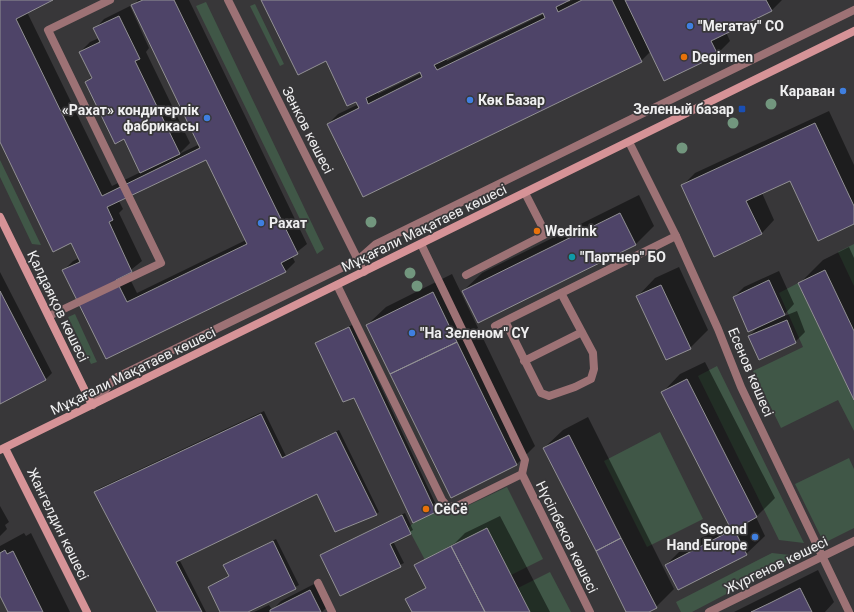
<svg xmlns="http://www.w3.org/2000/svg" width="854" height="612" font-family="Roboto,sans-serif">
<rect width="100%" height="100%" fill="#383739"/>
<path fill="#405747" d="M 206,2 L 324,249 L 317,254 L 196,6 Z
M 255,4 L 284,64 L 280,66 L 250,6 Z
M 0,160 L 41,245 L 32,244 L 0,177 Z
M 854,244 L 854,286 L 838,252 Z
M 798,283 L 854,400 L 854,431 L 838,400 L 781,428 L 753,371 L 803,347 L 779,293 Z
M 75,314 L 97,362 L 91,364 L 68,317 Z
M 717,366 L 804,543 L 779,540 L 698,376 Z
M 660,432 L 703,519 L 647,547 L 604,461 Z
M 849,458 L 854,469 L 854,528 L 824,543 L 795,484 Z
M 507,487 L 543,559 L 511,575 L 487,528 L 425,560 L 408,528 L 413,523 L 436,512 L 446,516 Z
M 772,553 L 799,556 L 692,612 L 681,612 L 676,602 Z
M 550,572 L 571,612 L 530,612 L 518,588 Z"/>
<path fill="#0007" fill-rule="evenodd" d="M 0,0 L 51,0 L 27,12 L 112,186 L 141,172 L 125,138 L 86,82 L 92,76 L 80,52 L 90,42 L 99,38 L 95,29 L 104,19 L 130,6 L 149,48 L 146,52 L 190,143 L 179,154 L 200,144 L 133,6 L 138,0 L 189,0 L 307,244 L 292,256 L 295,262 L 285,272 L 106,358 L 63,271 L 73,261 L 79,258 L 71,242 L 0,140 ZM 207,159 L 246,240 L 137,293 L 127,273 L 142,261 L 119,213 L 123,209 L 119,201 Z
M 262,0 L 568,0 L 568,2 L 573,0 L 782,0 L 771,11 L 726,32 L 730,41 L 717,54 L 651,51 L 641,61 L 328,124 L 338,114 L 359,104 L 326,60 ZM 543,12 L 544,14 L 447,61 L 446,58 ZM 420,71 L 422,73 L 378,94 L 377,91 Z
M 829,111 L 854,165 L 854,223 L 790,180 L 762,193 L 774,220 L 761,234 L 682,186 L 695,173 Z
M 639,195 L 654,226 L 636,244 L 478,322 L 463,291 L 482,273 Z
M 849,247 L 854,258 L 854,398 L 799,284 L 823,260 Z
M 679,267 L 708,330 L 690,348 L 637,297 L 655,278 Z
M 779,271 L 794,304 L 782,317 L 797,311 L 805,332 L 795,342 L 749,336 L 760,325 L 734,297 L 744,287 Z
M 0,272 L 52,373 L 45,380 L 0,402 Z
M 452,274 L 535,446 L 517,464 L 451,496 L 367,325 L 386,307 Z
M 352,325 L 438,509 L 435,512 L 316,343 Z
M 705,362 L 775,498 L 756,517 L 765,536 L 746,554 L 666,565 L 685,546 L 729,524 L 662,393 L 680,374 Z
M 264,411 L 286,456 L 339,430 L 379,512 L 376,514 L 318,493 L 179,559 L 206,612 L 158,612 L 95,492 L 98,489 Z
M 588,417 L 674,589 L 656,607 L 647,612 L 627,612 L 544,448 L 563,430 Z
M 0,506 L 9,522 L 5,525 L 7,529 L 0,536 Z
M 405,513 L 413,530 L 393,541 L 404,563 L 340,595 L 321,555 Z
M 500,516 L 550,612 L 413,612 L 406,599 L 427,587 L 415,565 L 455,543 L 465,533 Z
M 24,533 L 26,536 L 31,533 L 70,612 L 9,612 L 0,594 L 0,546 Z
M 276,539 L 299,585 L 246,612 L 222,612 L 209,587 L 229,575 L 225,565 Z
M 818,570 L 834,602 L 825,612 L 734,612 Z
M 320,581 L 331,603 L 322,612 L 254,612 L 269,605 L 272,610 L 281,601 Z"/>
<path fill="#4e4468" stroke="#929194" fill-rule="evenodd" d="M 0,0 L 53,0 L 16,19 L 102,196 L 200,148 L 131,5 L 143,0 L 174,0 L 298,254 L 281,263 L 286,272 L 106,359 L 62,270 L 80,262 L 71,243 L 53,252 L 0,142 ZM 206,160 L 247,244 L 127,302 L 116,280 L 132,272 L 109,222 L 113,220 L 107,207 Z
M 261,0 L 570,0 L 556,7 L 558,12 L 582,0 L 612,0 L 642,62 L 363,197 L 327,124 L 359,108 L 356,102 L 347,106 L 326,61 L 298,75 ZM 543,13 L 545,18 L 437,70 L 434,65 ZM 420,72 L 422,77 L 368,104 L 366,98 Z
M 625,0 L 766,0 L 772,11 L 711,41 L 718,55 L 664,81 Z
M 119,16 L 140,59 L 135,61 L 180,154 L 140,173 L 124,139 L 115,144 L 85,82 L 92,78 L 79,52 L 100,42 L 93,28 Z
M 815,123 L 854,206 L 854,224 L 818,241 L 790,181 L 746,201 L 762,234 L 714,257 L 681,185 Z
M 620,213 L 636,245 L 478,323 L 462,291 Z
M 825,270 L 854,331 L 854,400 L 798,283 Z
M 769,280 L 785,315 L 748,332 L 733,297 Z
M 661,285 L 691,349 L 666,360 L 636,296 Z
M 0,291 L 46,380 L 0,404 Z
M 433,292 L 457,342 L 390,374 L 366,325 Z
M 787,320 L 796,343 L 759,360 L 748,336 Z
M 349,327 L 436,512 L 413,523 L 354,398 L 343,402 L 315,343 Z
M 457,342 L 517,465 L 451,498 L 390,374 Z
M 687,379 L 757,517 L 732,531 L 661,392 Z
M 261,414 L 282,458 L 336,432 L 377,515 L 335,532 L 317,494 L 176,562 L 202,612 L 157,612 L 94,492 Z
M 569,435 L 621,538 L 596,551 L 543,448 Z
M 402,515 L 411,534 L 390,544 L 401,567 L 340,596 L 320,555 Z
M 487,528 L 511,575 L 530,612 L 485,612 L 451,546 Z
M 734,529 L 747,555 L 678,590 L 665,565 Z
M 621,538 L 657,608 L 649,612 L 626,612 L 596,551 Z
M 273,541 L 296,589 L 248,612 L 220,612 L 208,587 L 229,576 L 223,565 Z
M 451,546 L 485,612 L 412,612 L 405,599 L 426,588 L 414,565 Z
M 5,550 L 7,554 L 13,551 L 43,612 L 8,612 L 0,596 L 0,553 Z
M 800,588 L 812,612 L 751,612 L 770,603 Z
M 310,590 L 321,612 L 270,612 L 270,610 Z"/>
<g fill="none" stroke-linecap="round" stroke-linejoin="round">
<path stroke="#9d7275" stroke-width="8" d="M 466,275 L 546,234 L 525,193
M 337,285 L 442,500 L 448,507 L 457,506 L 522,474 L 525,460 L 421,244
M 49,316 L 161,263 L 48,30 L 110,0
M 505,321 L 541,393 L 549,396 L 575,387 L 591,379 L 594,369 L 593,353 L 561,293
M 495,326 L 676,236
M 524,361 L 582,332
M 93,405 L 115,378 L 358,260 L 376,244 L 854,10"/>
<path stroke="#9d7275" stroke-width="8" d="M 228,0 L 364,272
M 629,142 L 676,236 L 718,329 L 741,387 L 849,612
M 522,474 L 590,612
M 318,583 L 332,612
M 709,612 L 854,541"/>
<path stroke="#d69397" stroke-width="8" d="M 0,217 L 92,405
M 5,448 L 87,612
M 0,450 L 854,31"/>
</g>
<g fill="#72967e">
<circle cx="771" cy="104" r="5.5"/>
<circle cx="733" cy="123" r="5.5"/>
<circle cx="682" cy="148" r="5.5"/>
<circle cx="371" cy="222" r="5.5"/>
<circle cx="410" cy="273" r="5.5"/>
<circle cx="417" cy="286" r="5.5"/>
</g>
<g fill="#3f7fe0" stroke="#383739" stroke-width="1.5">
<circle cx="690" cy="26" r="4"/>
<circle cx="843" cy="91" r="4"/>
<circle cx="470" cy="100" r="4"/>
<circle cx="207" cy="118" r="4"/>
<circle cx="261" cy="223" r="4"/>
<circle cx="412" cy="333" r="4"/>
<circle cx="755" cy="537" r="4"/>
</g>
<g fill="#e8710a" stroke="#383739" stroke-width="1.5">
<circle cx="684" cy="57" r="4"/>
<circle cx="537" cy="231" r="4"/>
<circle cx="426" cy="509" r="4"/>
</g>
<rect fill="#1a4fb4" stroke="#383739" stroke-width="1.5" x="738" y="105" width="8" height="8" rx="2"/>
<circle fill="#0f9aa8" stroke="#383739" stroke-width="1.5" cx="572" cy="257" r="4"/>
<g text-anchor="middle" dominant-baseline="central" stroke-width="3.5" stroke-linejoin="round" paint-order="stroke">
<g font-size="14" font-weight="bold" fill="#efeff0" stroke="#383739" text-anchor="start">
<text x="698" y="26">"Мегатау" СО</text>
<text x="692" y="57">Degirmen</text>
<text x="835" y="91" text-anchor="end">Караван</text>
<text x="478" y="100">Көк Базар</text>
<text x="734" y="109" text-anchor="end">Зеленый базар</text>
<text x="199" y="110" text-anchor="end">«Рахат» кондитерлік<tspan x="199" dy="16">фабрикасы</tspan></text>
<text x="269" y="223">Рахат</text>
<text x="545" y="231">Wedrink</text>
<text x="580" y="257">"Партнер" БО</text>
<text x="420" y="333">"На Зеленом" СҮ</text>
<text x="434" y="509">СёСё</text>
<text x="747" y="529" text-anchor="end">Second<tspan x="747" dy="16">Hand Europe</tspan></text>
</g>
<g font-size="14" fill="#efeff0" stroke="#383739">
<text transform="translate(308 130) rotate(63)">Зенков көшесі</text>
<text transform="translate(424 228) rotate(-26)">Мұқағали Мақатаев көшесі</text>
<text transform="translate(58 306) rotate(64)">Қалдаяқов көшесі</text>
<text transform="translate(133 371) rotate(-26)">Мұқағали Мақатаев көшесі</text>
<text transform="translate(751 372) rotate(67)">Есенов көшесі</text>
<text transform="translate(58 524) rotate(64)">Жангелдин көшесі</text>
<text transform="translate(567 537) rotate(64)">Нүсіпбеков көшесі</text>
<text transform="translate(776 565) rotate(-26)">Жүргенов көшесі</text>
</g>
</g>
</svg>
